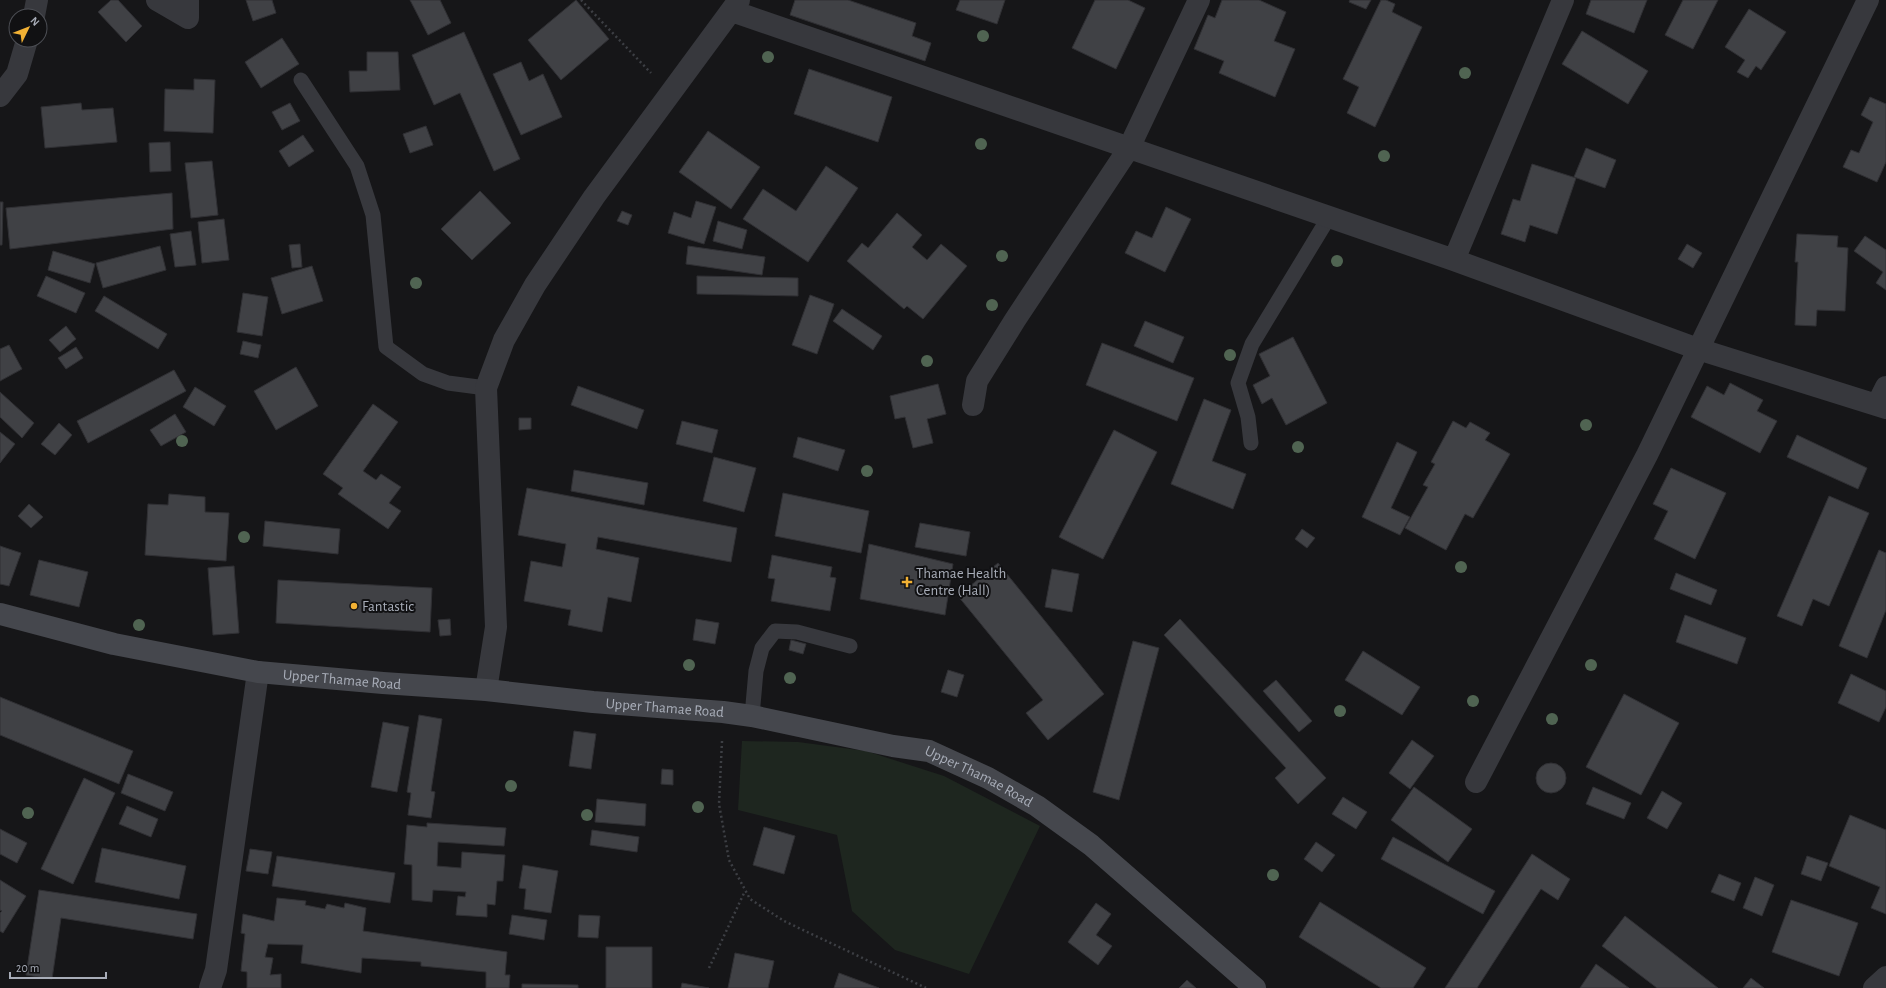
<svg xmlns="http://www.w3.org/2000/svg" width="1886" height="988" font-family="'Alegreya Sans',sans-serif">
<rect width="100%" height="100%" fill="#161618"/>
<path fill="#1e261f" d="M 742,741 L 798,742 L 866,751 L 944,776 L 1040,826 L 969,974 L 895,950 L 852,911 L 837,835 L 738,810 Z"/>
<path fill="#404145" stroke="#303034" d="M 111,0 L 118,0 L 142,26 L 126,42 L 98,12 Z
M 246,0 L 272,0 L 276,13 L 253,21 Z
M 410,0 L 440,0 L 451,23 L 428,35 Z
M 576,0 L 609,39 L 561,80 L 528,40 Z
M 795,0 L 848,0 L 916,23 L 912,36 L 931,43 L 925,61 L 790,15 Z
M 960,0 L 1005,0 L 997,24 L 956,10 Z
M 1095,0 L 1128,0 L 1145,8 L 1116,69 L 1072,48 Z
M 1222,0 L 1259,0 L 1286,12 L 1274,41 L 1295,49 L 1275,97 L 1219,73 L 1224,61 L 1194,49 L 1208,15 L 1215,18 Z
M 1350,0 L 1371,0 L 1366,9 L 1349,2 Z
M 1381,0 L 1386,0 L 1395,4 L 1392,12 L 1422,27 L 1375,127 L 1347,113 L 1359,87 L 1343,79 Z
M 1591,0 L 1647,0 L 1634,33 L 1586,14 Z
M 1683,0 L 1718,0 L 1693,49 L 1665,35 Z
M 1749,9 L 1786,32 L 1761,70 L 1756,66 L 1748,78 L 1737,72 L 1745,60 L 1725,47 Z
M 1582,31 L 1648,71 L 1628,104 L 1562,64 Z
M 464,32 L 520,159 L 494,171 L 460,93 L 434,105 L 412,55 Z
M 282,38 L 299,64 L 261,88 L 245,62 Z
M 367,52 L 398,52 L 400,90 L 350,92 L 349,71 L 367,71 Z
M 521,62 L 529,81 L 543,74 L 562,117 L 521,135 L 493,74 Z
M 809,69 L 892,97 L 878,142 L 794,114 Z
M 194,79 L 215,80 L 213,133 L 164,131 L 165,89 L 194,90 Z
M 1870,97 L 1886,104 L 1886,162 L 1877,182 L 1843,167 L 1851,150 L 1859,153 L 1873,122 L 1861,115 Z
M 81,103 L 82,110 L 113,108 L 117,142 L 45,148 L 41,107 Z
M 290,103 L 300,121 L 282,130 L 272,112 Z
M 426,126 L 433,145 L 410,153 L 403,134 Z
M 708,131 L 760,167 L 731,209 L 679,172 Z
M 303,135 L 314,151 L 289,167 L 279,151 Z
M 170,142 L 171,171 L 150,172 L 149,143 Z
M 1586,148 L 1616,160 L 1605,188 L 1574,177 Z
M 212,161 L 218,215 L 191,218 L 185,163 Z
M 1532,164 L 1576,178 L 1557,234 L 1530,225 L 1525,242 L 1501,234 L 1513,199 L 1520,201 Z
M 826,166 L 858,188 L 808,262 L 743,219 L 763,189 L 796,211 Z
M 480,191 L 511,223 L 472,260 L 441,229 Z
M 172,193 L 173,229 L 10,249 L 6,208 Z
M 696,201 L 716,207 L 704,244 L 668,233 L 674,212 L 691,218 Z
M 0,202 L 3,202 L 2,245 L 0,245 Z
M 1166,207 L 1191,219 L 1165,272 L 1125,253 L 1136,231 L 1152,238 Z
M 622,211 L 632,215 L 628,225 L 617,221 Z
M 897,213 L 922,235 L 912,247 L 927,260 L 941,244 L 967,266 L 923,319 L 907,306 L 904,309 L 847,261 L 862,243 L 868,248 Z
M 224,219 L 229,260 L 202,263 L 198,222 Z
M 718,221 L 747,230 L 742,249 L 713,241 Z
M 191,231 L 196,265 L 175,267 L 170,234 Z
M 1797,234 L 1838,236 L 1837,247 L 1848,248 L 1845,311 L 1817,310 L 1816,326 L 1795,325 L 1798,262 L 1795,262 Z
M 1865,236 L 1886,250 L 1886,290 L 1876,283 L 1883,272 L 1854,251 Z
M 300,244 L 302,267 L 292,268 L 289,245 Z
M 1687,244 L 1702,253 L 1693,268 L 1678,259 Z
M 160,246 L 166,270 L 103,288 L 96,263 Z
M 688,246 L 765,257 L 762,275 L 686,264 Z
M 53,251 L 95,264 L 90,283 L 48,270 Z
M 312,266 L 323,301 L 282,314 L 271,278 Z
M 46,276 L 85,293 L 76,313 L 37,296 Z
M 697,276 L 798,278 L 798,296 L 697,294 Z
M 243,293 L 268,297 L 262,336 L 237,332 Z
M 810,295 L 834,304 L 817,354 L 792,345 Z
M 104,296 L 167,334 L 158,349 L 95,311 Z
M 842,309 L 882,336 L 873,350 L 833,321 Z
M 1145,321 L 1184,337 L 1173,363 L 1134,346 Z
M 66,326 L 76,339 L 60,352 L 49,340 Z
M 1293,337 L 1327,403 L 1286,425 L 1272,398 L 1262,404 L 1253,385 L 1270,376 L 1259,354 Z
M 243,341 L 261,345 L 258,358 L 240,354 Z
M 1102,343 L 1194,378 L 1177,421 L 1086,385 Z
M 9,345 L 22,369 L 0,381 L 0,349 Z
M 76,347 L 83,358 L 66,369 L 58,358 Z
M 296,367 L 318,406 L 276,430 L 254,391 Z
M 174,370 L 186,391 L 88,443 L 77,421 Z
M 1730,383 L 1763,400 L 1757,411 L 1777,421 L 1760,453 L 1691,417 L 1707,386 L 1724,395 Z
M 938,384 L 946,414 L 927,419 L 933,443 L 913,448 L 905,417 L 895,419 L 890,396 Z
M 578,386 L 644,410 L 637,429 L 571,405 Z
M 195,387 L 226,406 L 214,426 L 183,407 Z
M 0,392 L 34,423 L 22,438 L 0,417 Z
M 1204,399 L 1231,410 L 1212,461 L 1246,474 L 1233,509 L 1171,484 Z
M 373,404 L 398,422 L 363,471 L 376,480 L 381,474 L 401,487 L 389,503 L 401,511 L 388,529 L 338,494 L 343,488 L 323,474 Z
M 175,414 L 186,432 L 161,446 L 150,430 Z
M 519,418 L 531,418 L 531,429 L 519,430 Z
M 682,421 L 718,430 L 712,453 L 676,444 Z
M 1453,421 L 1466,428 L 1470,422 L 1490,433 L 1485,440 L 1510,454 L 1473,518 L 1465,514 L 1446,550 L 1405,528 L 1428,487 L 1423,485 L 1435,464 L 1431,462 Z
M 59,423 L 72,435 L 55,455 L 41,444 Z
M 1114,430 L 1157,452 L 1103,559 L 1059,537 Z
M 0,432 L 15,444 L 0,463 Z
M 1797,435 L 1867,468 L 1858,489 L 1787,457 Z
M 798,437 L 845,450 L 838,471 L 793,457 Z
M 1397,442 L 1417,452 L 1391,508 L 1410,517 L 1400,535 L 1362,517 Z
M 714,457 L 756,468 L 744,512 L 703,501 Z
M 1671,468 L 1726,493 L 1695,559 L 1654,539 L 1668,511 L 1653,504 Z
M 574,470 L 648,483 L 644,505 L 571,491 Z
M 527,488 L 737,528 L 731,562 L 598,537 L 596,549 L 639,558 L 631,602 L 608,597 L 602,632 L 568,625 L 571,610 L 524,601 L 531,561 L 562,567 L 566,544 L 518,535 Z
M 783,493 L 869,511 L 861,553 L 775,536 Z
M 169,494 L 205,497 L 205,512 L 229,513 L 226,561 L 145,555 L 148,504 L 168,505 Z
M 1829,496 L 1869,513 L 1829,606 L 1813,599 L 1802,626 L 1777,616 Z
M 29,504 L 43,517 L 31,528 L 18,516 Z
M 265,521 L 340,529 L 338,554 L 263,546 Z
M 920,523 L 970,532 L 966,556 L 915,547 Z
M 1302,529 L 1315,538 L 1307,548 L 1295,539 Z
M 869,544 L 953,564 L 945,615 L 860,599 Z
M 0,546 L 21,553 L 9,586 L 0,584 Z
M 1879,550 L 1886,553 L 1886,610 L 1867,658 L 1839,646 Z
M 772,555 L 832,567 L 830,577 L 836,578 L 830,611 L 771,601 L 775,579 L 768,578 Z
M 39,560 L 88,572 L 79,607 L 30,595 Z
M 998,563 L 1104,694 L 1048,740 L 1026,713 L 1043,700 L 958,596 Z
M 234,566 L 239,633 L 213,635 L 208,568 Z
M 1052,569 L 1079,574 L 1072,612 L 1045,607 Z
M 1676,573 L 1717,590 L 1711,605 L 1670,589 Z
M 278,580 L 432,588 L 430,632 L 276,623 Z
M 1685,615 L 1746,638 L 1737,664 L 1676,642 Z
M 450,619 L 451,635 L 440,636 L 438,620 Z
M 696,619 L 719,623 L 715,644 L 693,640 Z
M 1180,619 L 1326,778 L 1298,804 L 1275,778 L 1286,768 L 1164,635 Z
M 791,640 L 806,644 L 803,654 L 789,650 Z
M 1133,641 L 1159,648 L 1119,800 L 1093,792 Z
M 1363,651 L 1420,687 L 1402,715 L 1345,680 Z
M 948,670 L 964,675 L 957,697 L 941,692 Z
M 1851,674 L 1886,691 L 1886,707 L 1879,722 L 1838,703 Z
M 1276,680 L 1312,721 L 1299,732 L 1263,691 Z
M 1624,694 L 1679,723 L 1641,795 L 1586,767 Z
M 0,697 L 133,751 L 119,784 L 0,735 Z
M 419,715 L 442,719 L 431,791 L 435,792 L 431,818 L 408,815 L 411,793 L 407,792 Z
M 383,722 L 409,727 L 397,792 L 371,787 Z
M 574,731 L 596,734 L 591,769 L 569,766 Z
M 1412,740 L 1434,756 L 1410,789 L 1389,773 Z
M1536 778a15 15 0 1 1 30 0a15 15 0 1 1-30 0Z
M 662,769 L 673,770 L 673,785 L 661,784 Z
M 128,774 L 173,792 L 165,811 L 121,793 Z
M 84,778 L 115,793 L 73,884 L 41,869 Z
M 1414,787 L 1472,829 L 1448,862 L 1391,820 Z
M 1593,787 L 1631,803 L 1624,819 L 1586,804 Z
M 1662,791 L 1682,803 L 1667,829 L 1647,818 Z
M 1343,797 L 1367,812 L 1356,829 L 1332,814 Z
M 597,799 L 646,804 L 645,826 L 595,822 Z
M 127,806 L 158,819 L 151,837 L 119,824 Z
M 1850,815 L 1886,830 L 1886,914 L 1871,908 L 1880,887 L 1829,866 Z
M 427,823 L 506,828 L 504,846 L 438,842 L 437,866 L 461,868 L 462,852 L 505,855 L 503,881 L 497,881 L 495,905 L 487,904 L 487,917 L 456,915 L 458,896 L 465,897 L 466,892 L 433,890 L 432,902 L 412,900 L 412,865 L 404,864 L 407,825 L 427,827 Z
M 764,827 L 795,836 L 784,874 L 753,865 Z
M 0,829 L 27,843 L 17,863 L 0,854 Z
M 592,830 L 639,837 L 637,852 L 590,845 Z
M 1393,837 L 1495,891 L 1483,914 L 1381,859 Z
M 1316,842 L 1335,855 L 1322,872 L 1304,859 Z
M 102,848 L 186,866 L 179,899 L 95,882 Z
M 250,849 L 272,852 L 268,874 L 246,871 Z
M 1532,854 L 1570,879 L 1558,900 L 1541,889 L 1477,988 L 1445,988 Z
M 277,856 L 395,873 L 390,903 L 272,886 Z
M 1807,856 L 1828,863 L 1821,881 L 1801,874 Z
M 523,865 L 558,871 L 551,913 L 524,909 L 526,889 L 519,888 Z
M 1719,874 L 1741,883 L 1734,901 L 1711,892 Z
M 1755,877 L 1774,885 L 1762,916 L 1743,908 Z
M 0,880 L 26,896 L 3,933 L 0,931 L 0,913 L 2,911 L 0,910 Z
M 39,890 L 197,914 L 193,939 L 61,918 L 52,979 L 26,975 Z
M 277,898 L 306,901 L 305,905 L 325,909 L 327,904 L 344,908 L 345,903 L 366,908 L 363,931 L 507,952 L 505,975 L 510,975 L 509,988 L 486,988 L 486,972 L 421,966 L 421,962 L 362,958 L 361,973 L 301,963 L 303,945 L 268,944 L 265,957 L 273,958 L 270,975 L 281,974 L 281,988 L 247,988 L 247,972 L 241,971 L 245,934 L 241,933 L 243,914 L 274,921 Z
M 1791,900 L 1858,923 L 1839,976 L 1772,952 Z
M 1320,902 L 1426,968 L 1413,988 L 1381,988 L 1299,937 Z
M 1096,903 L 1111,914 L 1096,935 L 1112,946 L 1098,965 L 1068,942 Z
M 512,915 L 547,920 L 544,940 L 509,934 Z
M 579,915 L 600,916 L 598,938 L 578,937 Z
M 1625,916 L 1718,988 L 1657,988 L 1602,946 Z
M 606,947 L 652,947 L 652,988 L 606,988 Z
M 735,953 L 774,961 L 768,988 L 728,988 Z
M 1596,964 L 1629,988 L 1580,988 Z
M 839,973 L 879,988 L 834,988 Z
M 1751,978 L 1764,988 L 1743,988 Z
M 1187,980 L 1196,988 L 1179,988 Z
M 682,983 L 709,988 L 681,988 Z
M 522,984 L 578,985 L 578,988 L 522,988 Z"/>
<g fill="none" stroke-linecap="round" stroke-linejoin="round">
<path stroke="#3d3f44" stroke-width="2.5" stroke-dasharray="2 3" stroke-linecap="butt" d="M 581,0 L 651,73
M 722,741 L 719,804 L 729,860 L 750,899 L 784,921 L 926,988
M 709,968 L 745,891"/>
<path stroke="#37383d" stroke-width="15" d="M 301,80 L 357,166 L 373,215 L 386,347 L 423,374 L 448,383 L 486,388
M 1251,443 L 1248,417 L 1238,383 L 1252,344 L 1329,217
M 752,716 L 756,671 L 762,648 L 775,631 L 797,632 L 850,646"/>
<path stroke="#37383d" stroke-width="22" d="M 157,0 L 188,18 L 188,0
M 732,11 L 1454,260 L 1698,349 L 1886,408
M 34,16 L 37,0
M 0,96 L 17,74 L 27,40
M 1454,260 L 1563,0
M 973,405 L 977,381 L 1015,320 L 1129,148 L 1199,0
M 1877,405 L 1886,387
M 486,690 L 496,627 L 486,388 L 504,340 L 535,285 L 594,197 L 739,0
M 1476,782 L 1647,455 L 1868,0
M 210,988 L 216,970 L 258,672
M 1874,988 L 1886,977"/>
<path stroke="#45474d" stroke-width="22" id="s1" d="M 0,614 L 114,644 L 258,672 L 383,683 L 486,690 L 593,702 L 723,712 L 752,716 L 893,746 L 929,751 L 988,778 L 1037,806 L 1091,845 L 1255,988"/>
</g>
<g fill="#506452">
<circle cx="983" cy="36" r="6"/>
<circle cx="768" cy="57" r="6"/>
<circle cx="1465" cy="73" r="6"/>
<circle cx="981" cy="144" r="6"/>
<circle cx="1384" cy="156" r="6"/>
<circle cx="1002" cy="256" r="6"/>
<circle cx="1337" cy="261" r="6"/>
<circle cx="416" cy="283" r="6"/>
<circle cx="992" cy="305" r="6"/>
<circle cx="1230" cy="355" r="6"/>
<circle cx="927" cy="361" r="6"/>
<circle cx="1586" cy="425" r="6"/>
<circle cx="182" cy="441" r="6"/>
<circle cx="1298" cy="447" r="6"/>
<circle cx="867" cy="471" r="6"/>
<circle cx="244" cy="537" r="6"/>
<circle cx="1461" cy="567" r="6"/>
<circle cx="139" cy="625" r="6"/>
<circle cx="689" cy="665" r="6"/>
<circle cx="1591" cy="665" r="6"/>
<circle cx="790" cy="678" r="6"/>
<circle cx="1473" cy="701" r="6"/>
<circle cx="1340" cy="711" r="6"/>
<circle cx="1552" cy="719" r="6"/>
<circle cx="511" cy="786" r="6"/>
<circle cx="698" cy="807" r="6"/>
<circle cx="28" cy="813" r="6"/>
<circle cx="587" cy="815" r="6"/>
<circle cx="1273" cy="875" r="6"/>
</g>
<g fill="#f2b134" stroke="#111113" stroke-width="1.5">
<path d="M905 576h4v4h4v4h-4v4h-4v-4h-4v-4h4z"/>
<circle cx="354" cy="606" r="4"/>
</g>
<g text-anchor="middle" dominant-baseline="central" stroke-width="4" stroke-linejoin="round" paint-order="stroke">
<g font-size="15" fill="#a8adb8" stroke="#111113" text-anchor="start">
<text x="916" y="573">Thamae Health<tspan x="916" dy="17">Centre (Hall)</tspan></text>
<text x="362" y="606">Fantastic</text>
</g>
<g font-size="15" fill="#a8adb8" stroke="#111113">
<text stroke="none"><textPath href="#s1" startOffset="349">Upper Thamae Road</textPath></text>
<text stroke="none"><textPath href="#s1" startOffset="673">Upper Thamae Road</textPath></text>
<text stroke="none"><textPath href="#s1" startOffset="997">Upper Thamae Road</textPath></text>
</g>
</g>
<g transform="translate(28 28) rotate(47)"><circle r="19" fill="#111113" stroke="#4d4f55"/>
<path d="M0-3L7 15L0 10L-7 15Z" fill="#f2b134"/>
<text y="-6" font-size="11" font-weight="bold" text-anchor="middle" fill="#a8adb8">N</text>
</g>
<path d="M10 972v6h96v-6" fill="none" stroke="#a8adb8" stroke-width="2"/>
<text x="16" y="972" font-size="12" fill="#a8adb8" stroke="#111113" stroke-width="3" paint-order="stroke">20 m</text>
</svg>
